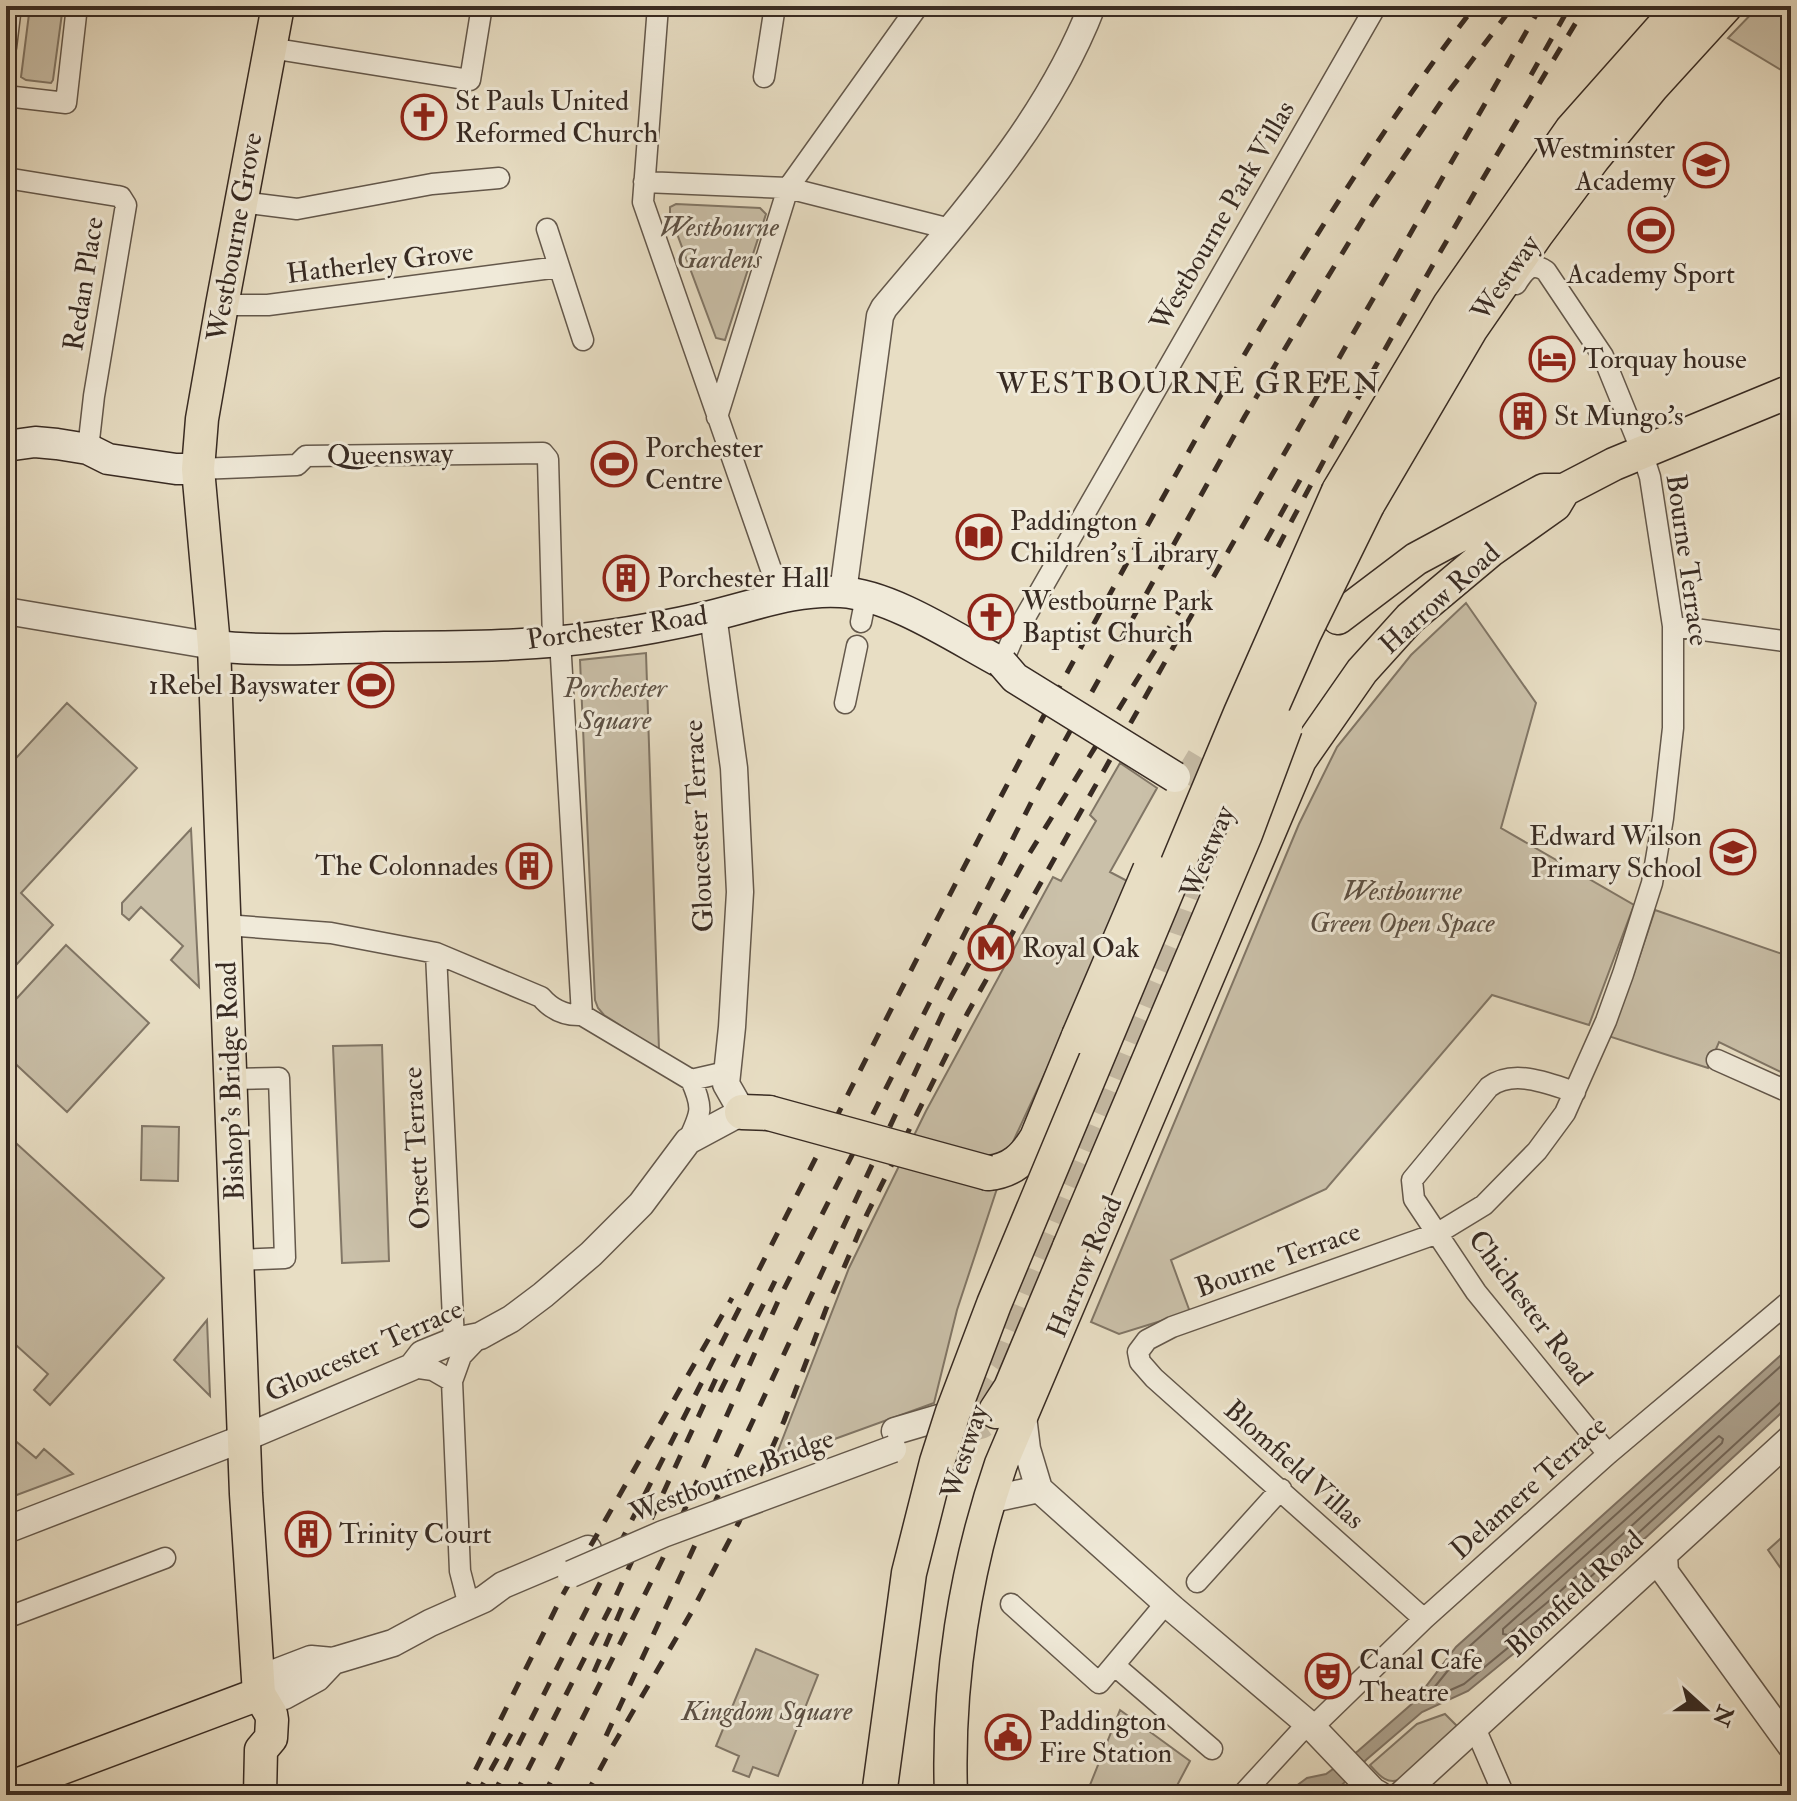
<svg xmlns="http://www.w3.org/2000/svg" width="1797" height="1801" font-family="'IM FELL Double Pica',serif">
<rect width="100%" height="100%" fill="#e8dec4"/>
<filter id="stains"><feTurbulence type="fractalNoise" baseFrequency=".0025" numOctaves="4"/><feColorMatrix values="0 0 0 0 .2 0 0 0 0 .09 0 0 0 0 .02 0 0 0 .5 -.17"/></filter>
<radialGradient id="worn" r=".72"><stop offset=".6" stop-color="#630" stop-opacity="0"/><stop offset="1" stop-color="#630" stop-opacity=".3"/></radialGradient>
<path fill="#cac0a9" stroke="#817666" stroke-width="2" d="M 30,6 L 63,6 L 53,80 L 51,83 L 26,80 L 21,77 Z
M 1759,6 L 1791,6 L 1791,76 L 1728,38 Z
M 676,204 L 760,208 L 766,214 L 725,340 L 716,338 L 670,215 L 670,207 Z
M 1466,603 L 1536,703 L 1501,828 L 1634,905 L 1589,1025 L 1492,995 L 1326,1189 L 1171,1260 L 1190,1312 L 1119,1334 L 1091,1322 L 1299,824 L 1337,747 L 1411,655 Z
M 646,653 L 659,1050 L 604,1015 L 598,1008 L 595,1000 L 580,660 Z
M 67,703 L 137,768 L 21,893 L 53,925 L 6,976 L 6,827 L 11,821 L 6,816 L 6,769 Z
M 1120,763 L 1157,788 L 1110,872 L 1133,884 L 1011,1146 L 957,1310 L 934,1403 L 774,1461 L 849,1268 L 926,1111 L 1053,877 L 1061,881 L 1096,821 L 1090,815 Z
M 191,829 L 199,987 L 171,960 L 183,946 L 141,907 L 129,920 L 122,914 L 122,903 Z
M 1655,910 L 1791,957 L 1791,1077 L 1719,1042 L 1708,1068 L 1608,1036 L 1634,973 Z
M 66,945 L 149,1023 L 67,1112 L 6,1055 L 6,1010 Z
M 382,1045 L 389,1261 L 342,1263 L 333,1046 Z
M 142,1126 L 179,1127 L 178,1181 L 141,1180 Z
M 6,1134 L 164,1278 L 50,1405 L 34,1390 L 48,1374 L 6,1336 Z
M 207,1320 L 210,1396 L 174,1360 Z
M 6,1433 L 36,1458 L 44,1449 L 73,1474 L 6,1499 Z
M 1791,1529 L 1791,1583 L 1768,1550 Z
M 756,1649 L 818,1675 L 778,1776 L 753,1767 L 749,1777 L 733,1771 L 739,1756 L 716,1746 Z
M 1120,1710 L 1190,1761 L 1172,1795 L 1086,1795 Z
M 1445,1714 L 1458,1727 L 1401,1779 C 1387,1786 1378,1774 1370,1765 L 1417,1724 Z"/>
<path fill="#aca18d" stroke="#7e7263" stroke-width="2" d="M 1791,1346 L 1791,1404 L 1567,1610 L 1468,1691 L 1422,1712 L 1366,1760 L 1339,1788 L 1338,1795 L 1284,1795 L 1307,1778 L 1326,1774 L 1358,1751 L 1414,1702 L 1456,1647 Z"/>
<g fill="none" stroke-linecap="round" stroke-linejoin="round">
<path stroke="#726658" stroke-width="2" d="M 1791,1357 L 1462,1653 L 1433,1689 L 1433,1694 L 1437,1696 L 1464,1684 L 1561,1604 L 1782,1401 L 1791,1399
M 1719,1436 L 1723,1439 L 1722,1443 L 1555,1596 L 1508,1635 L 1503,1634 L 1503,1629 Z"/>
<path stroke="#c5baa4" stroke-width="26" stroke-dasharray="26 13" stroke-linecap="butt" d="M 968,1396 L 998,1353 L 1169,940 L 1201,848"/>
<path stroke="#c5baa4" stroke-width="30" stroke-dasharray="30 15" stroke-linecap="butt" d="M 1181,763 L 1201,775 L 1220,796"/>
<path stroke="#c5baa4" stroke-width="34" stroke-dasharray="34 17" stroke-linecap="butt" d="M 949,1429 L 980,1422 L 996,1411"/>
<g stroke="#64584b" stroke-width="23">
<path id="minor" d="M 658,6 L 643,202 L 781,598
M 918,6 L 788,188 L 950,229
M 6,47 L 11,6
M 270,48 L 470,80 L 482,6
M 764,77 L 775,6
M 6,96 L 66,103 L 77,6
M 6,178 L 117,196 L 121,197 L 126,205 L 94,396 L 88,449
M 644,182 L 788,188 L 717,417
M 241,202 L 297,209 L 432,184 L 499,178
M 547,229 L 583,340
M 222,305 L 268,305 L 559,267
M 198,469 L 297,465 L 306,456 L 543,453 L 548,459 L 553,641
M 861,622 L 866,597
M 1673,626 L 1791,642
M 560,640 L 582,1015
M 1002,663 L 1012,640 L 1376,6
M 845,703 L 857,646
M 225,925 L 331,933 L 436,953 L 541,997 C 552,1010 565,1016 582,1015
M 436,953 L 454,1341
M 582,1015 L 691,1080 L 726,1072
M 1717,1060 L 1791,1093
M 231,1079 L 279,1078 L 285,1258 L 237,1260
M 1575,1092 C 1549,1084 1514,1068 1489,1087 L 1412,1180 L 1414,1199 L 1476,1292 L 1608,1454
M 688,1141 C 701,1113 704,1109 691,1080
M 412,1367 L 433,1370 L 452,1381
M 1197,1582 L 1281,1489
M 1011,1604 L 1099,1683 L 1166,1603
M 469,1606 L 460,1571 L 452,1381 L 461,1356 L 480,1336
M 6,1618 L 165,1558
M 1424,1619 L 1154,1378 L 1140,1362 L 1138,1352 L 1147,1340 L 1172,1327 L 1438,1233 L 1484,1205 L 1537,1151 L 1565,1113 L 1606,1021 L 1623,974 L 1652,883 L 1663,818 L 1673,728 L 1673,626 L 1650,477 L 1642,452 L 1603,356 L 1546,271 C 1531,261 1524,271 1516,284
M 1114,1665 L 1212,1749
M 1475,1728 L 1504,1795
M 1242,1795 L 1299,1733 L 1321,1719 L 1424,1619 L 1608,1454 L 1791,1300"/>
</g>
<g stroke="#64584b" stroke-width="29">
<path id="tertiary" d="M 843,592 L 880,316 L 884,308 C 962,215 1048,121 1092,6
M 6,611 L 214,646
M 1023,1416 L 1027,1449 L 1039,1489 L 1173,1609 L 1311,1726 L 1373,1791 L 1380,1795
M 895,1431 L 939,1418
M 988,1500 L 1039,1489
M 6,1530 L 244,1438 L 412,1367 L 422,1354 L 454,1341 L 480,1336 L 511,1319 L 543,1295 L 591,1254 L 641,1204 L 688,1141 L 742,1112 L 726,1084 L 732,1027 L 740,892 L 734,768 L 713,615
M 1664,1556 L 1665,1572 L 1791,1746
M 259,1694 L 277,1672 L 311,1659 L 333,1661 L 393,1643 L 430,1623 L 484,1599 L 503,1585 L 588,1549
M 259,1694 L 284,1696 L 317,1678 L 333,1661
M 1401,1795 L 1791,1438"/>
</g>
<g stroke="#382b23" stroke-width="33">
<path id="secondary" d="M 6,446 L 35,442 L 57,444 L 88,449 L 108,459 L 176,469 L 198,469
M 214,646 C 271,652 328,648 384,647 C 457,646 531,647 603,636 C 639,631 675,624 710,616 C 753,606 796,589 841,592 C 892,595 957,639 1002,663"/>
</g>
<g stroke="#382b23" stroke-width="35">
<path id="primary" d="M 1338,618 L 1416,559 L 1544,490 L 1564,490 L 1614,464 L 1791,391
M 6,1789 L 259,1694
M 260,1795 L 261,1750 L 271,1738 L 272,1720 L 271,1714 L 259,1694 L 246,1494 L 214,646 L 198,469 L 202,419 L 222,305 L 278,6
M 951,1795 C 947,1683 965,1569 1001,1464 L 1300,760 L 1362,671 L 1410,618 L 1490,551 L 1555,505 L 1564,490"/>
</g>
<g stroke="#382b23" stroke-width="37">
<path id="trunk" d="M 1339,491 L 1450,305 L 1572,130 L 1682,6
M 1367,505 L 1471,328 L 1536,234 L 1593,158 L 1652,86 L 1725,6
M 742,1112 L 769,1113
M 988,1173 C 1012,1171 1025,1158 1037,1138 L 1079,1036
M 996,1411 L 1011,1388 L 1070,1247"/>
</g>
<use href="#minor" stroke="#f0ead9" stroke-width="20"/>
<use href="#tertiary" stroke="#f0ead9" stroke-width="26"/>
<use href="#secondary" stroke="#f0ead9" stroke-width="30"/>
<use href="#primary" stroke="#e8dec4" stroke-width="32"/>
<use href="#trunk" stroke="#e8dec4" stroke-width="34"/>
<path stroke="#382b23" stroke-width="5" stroke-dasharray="14 14" stroke-linecap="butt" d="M 1531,75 L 1570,6
M 1266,541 L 1305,471
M 1278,547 C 1374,363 1478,184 1586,6
M 720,1392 L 775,1281
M 594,1672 L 624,1603
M 606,1736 L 947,1004 L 1021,867 L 1190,594
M 463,1795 L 562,1596 L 732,1298
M 477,1795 L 512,1732
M 493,1795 C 585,1612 678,1429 771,1246 C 871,1050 968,854 1073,662 C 1195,437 1319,210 1475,6
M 515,1795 L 614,1600 L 718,1374
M 544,1795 L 662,1560 L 779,1299 L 1038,789 L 1245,416 L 1318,293 L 1373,203 L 1443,99 L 1513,6
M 586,1795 L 612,1747 L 691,1613 L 739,1522 L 784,1421 L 826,1309 L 867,1214 L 967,1014 L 1179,637 L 1541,6"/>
<g stroke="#64584b" stroke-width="29" stroke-linecap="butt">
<path id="tertiary-bridge" d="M 571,1574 L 663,1534 L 893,1449"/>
</g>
<g stroke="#382b23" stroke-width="33" stroke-linecap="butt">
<path id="secondary-bridge" d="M 1002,663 L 1015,678 L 1175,777"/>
</g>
<g stroke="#382b23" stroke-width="37" stroke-linecap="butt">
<path id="trunk-bridge" d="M 1229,803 L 1304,633 L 1367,505
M 1079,1036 L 1150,870
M 769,1113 L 988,1173
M 1070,1247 L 1245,834 L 1285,727
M 879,1795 L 909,1573 L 937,1462 L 953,1412 L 994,1304 L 1241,713 L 1339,491"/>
</g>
<use href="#tertiary-bridge" stroke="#f0ead9" stroke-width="26"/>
<use href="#secondary-bridge" stroke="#f0ead9" stroke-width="30"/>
<use href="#trunk-bridge" stroke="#e8dec4" stroke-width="34"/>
</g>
<defs>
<g id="church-ring" transform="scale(2.3)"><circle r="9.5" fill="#f0ead9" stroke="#8f2418" stroke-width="1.5"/><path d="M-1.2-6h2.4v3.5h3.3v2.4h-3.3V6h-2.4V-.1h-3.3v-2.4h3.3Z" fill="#8f2418"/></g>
<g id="school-ring" transform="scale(2.3)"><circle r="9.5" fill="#f0ead9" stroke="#8f2418" stroke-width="1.5"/><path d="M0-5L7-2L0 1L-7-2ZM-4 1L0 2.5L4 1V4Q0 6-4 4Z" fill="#8f2418"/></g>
<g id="stadium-ring" transform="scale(2.3)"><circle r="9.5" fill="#f0ead9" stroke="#8f2418" stroke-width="1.5"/><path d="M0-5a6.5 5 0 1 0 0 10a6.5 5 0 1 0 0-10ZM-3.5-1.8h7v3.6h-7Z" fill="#8f2418"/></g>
<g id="hotel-ring" transform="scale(2.3)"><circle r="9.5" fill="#f0ead9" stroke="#8f2418" stroke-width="1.5"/><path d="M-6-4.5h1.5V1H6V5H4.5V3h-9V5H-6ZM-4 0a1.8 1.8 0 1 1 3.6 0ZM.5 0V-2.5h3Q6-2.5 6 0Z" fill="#8f2418"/></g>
<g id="building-ring" transform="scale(2.3)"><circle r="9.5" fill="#f0ead9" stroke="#8f2418" stroke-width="1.5"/><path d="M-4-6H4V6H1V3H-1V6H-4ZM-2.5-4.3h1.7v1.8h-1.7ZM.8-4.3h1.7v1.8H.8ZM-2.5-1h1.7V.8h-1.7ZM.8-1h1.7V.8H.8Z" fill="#8f2418"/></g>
<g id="library-ring" transform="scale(2.3)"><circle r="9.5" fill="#f0ead9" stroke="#8f2418" stroke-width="1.5"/><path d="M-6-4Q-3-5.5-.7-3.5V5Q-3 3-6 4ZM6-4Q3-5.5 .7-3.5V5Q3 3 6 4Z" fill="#8f2418"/></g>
<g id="metro-ring" transform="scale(2.3)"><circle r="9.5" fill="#f0ead9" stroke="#8f2418" stroke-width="1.5"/><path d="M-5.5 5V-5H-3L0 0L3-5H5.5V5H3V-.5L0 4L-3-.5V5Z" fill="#8f2418"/></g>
<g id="theatre-ring" transform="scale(2.3)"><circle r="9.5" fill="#f0ead9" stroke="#8f2418" stroke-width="1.5"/><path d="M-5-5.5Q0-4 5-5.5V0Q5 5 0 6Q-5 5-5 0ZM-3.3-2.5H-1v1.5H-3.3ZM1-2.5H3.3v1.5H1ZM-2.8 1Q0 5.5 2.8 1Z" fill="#8f2418"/></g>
<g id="civic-ring" transform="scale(2.3)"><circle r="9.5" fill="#f0ead9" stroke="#8f2418" stroke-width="1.5"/><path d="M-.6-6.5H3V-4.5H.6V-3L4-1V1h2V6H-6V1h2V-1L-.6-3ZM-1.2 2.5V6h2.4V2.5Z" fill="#8f2418"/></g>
</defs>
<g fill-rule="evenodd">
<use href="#church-ring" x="424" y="117"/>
<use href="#school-ring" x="1706" y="165"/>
<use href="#stadium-ring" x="1651" y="230"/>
<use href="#hotel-ring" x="1552" y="359"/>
<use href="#building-ring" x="1523" y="416"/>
<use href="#stadium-ring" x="614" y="464"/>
<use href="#library-ring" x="979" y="537"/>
<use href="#building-ring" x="626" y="578"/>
<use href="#church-ring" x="991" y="617"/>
<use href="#stadium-ring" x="371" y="685"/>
<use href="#school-ring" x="1733" y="852"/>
<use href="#building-ring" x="529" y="866"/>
<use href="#metro-ring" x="991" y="948"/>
<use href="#building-ring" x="308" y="1534"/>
<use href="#theatre-ring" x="1328" y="1676"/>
<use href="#civic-ring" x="1008" y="1737"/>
</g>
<g text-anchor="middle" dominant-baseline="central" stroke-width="6" stroke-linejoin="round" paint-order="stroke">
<g font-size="28" fill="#382b23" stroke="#f0ead9" text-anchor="start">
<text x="455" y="101">St Pauls United<tspan x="455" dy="32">Reformed Church</tspan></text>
<text x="1675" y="149" text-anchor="end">Westminster<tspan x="1675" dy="32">Academy</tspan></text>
<text x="1651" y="274" text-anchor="middle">Academy Sport</text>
<text x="1583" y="359">Torquay house</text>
<text x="1554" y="416">St Mungo's</text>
<text x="645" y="448">Porchester<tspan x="645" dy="32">Centre</tspan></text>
<text x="1010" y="521">Paddington<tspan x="1010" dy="32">Children’s Library</tspan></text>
<text x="657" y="578">Porchester Hall</text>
<text x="1022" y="601">Westbourne Park<tspan x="1022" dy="32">Baptist Church</tspan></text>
<text x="340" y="685" text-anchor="end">1Rebel Bayswater</text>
<text x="1702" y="836" text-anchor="end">Edward Wilson<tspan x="1702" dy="32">Primary School</tspan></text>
<text x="498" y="866" text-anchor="end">The Colonnades</text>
<text x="1022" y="948">Royal Oak</text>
<text x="339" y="1534">Trinity Court</text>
<text x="1359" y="1660">Canal Cafe<tspan x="1359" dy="32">Theatre</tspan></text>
<text x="1039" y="1721">Paddington<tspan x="1039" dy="32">Fire Station</tspan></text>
</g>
<g font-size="28" fill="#382b23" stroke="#f0ead9">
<text transform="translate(1223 216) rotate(-60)">Westbourne Park Villas</text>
<text transform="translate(235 237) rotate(-80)">Westbourne Grove</text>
<text transform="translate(380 263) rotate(-7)">Hatherley Grove</text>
<text transform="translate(1506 278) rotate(-55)">Westway</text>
<text transform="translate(84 284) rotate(-81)">Redan Place</text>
<text transform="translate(390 455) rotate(-1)">Queensway</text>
<text transform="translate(1687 560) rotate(82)">Bourne Terrace</text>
<text transform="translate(1440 599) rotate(-42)">Harrow Road</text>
<text transform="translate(617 628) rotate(-8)">Porchester Road</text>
<text transform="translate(699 826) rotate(-93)">Gloucester Terrace</text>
<text transform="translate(1208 852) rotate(-67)">Westway</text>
<text transform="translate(231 1081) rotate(-92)">Bishop's Bridge Road</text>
<text transform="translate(417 1148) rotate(-93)">Orsett Terrace</text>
<text transform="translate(1278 1260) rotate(-20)">Bourne Terrace</text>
<text transform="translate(1085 1267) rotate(-67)">Harrow Road</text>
<text transform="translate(1530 1308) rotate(53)">Chichester Road</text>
<text transform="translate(364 1351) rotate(-24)">Gloucester Terrace</text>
<text transform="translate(965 1452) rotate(-72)">Westway</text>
<text transform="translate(1294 1465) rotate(42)">Blomfield Villas</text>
<text transform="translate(732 1476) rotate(-21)">Westbourne Bridge</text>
<text transform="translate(1529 1488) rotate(-42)">Delamere Terrace</text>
<text transform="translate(1575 1594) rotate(-42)">Blomfield Road</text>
</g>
<g font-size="28" font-style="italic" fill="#5c5044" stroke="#f0ead9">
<text x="719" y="227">Westbourne<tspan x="719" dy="32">Gardens</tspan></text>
<text x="615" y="688">Porchester<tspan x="615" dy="32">Square</tspan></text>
<text x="1402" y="891">Westbourne<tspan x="1402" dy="32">Green Open Space</tspan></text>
<text x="767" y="1711">Kingdom Square</text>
</g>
<g font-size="30" letter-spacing="2" fill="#382b23" stroke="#f0ead9">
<text x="1189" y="383">WESTBOURNE GREEN</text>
</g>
</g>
<rect width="1797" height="1801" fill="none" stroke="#e8dec4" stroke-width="32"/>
<rect x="8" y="8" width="1781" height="1785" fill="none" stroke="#382b23" stroke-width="4"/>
<rect x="16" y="16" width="1765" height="1769" fill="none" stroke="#382b23" stroke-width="2"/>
<g transform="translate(1705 1709) rotate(111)" stroke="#f0ead9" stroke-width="6" paint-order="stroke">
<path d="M0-6L14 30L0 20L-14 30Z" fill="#382b23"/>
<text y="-12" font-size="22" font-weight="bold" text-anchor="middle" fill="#382b23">N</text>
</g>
<rect width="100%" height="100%" filter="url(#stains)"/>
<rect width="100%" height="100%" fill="url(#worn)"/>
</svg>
